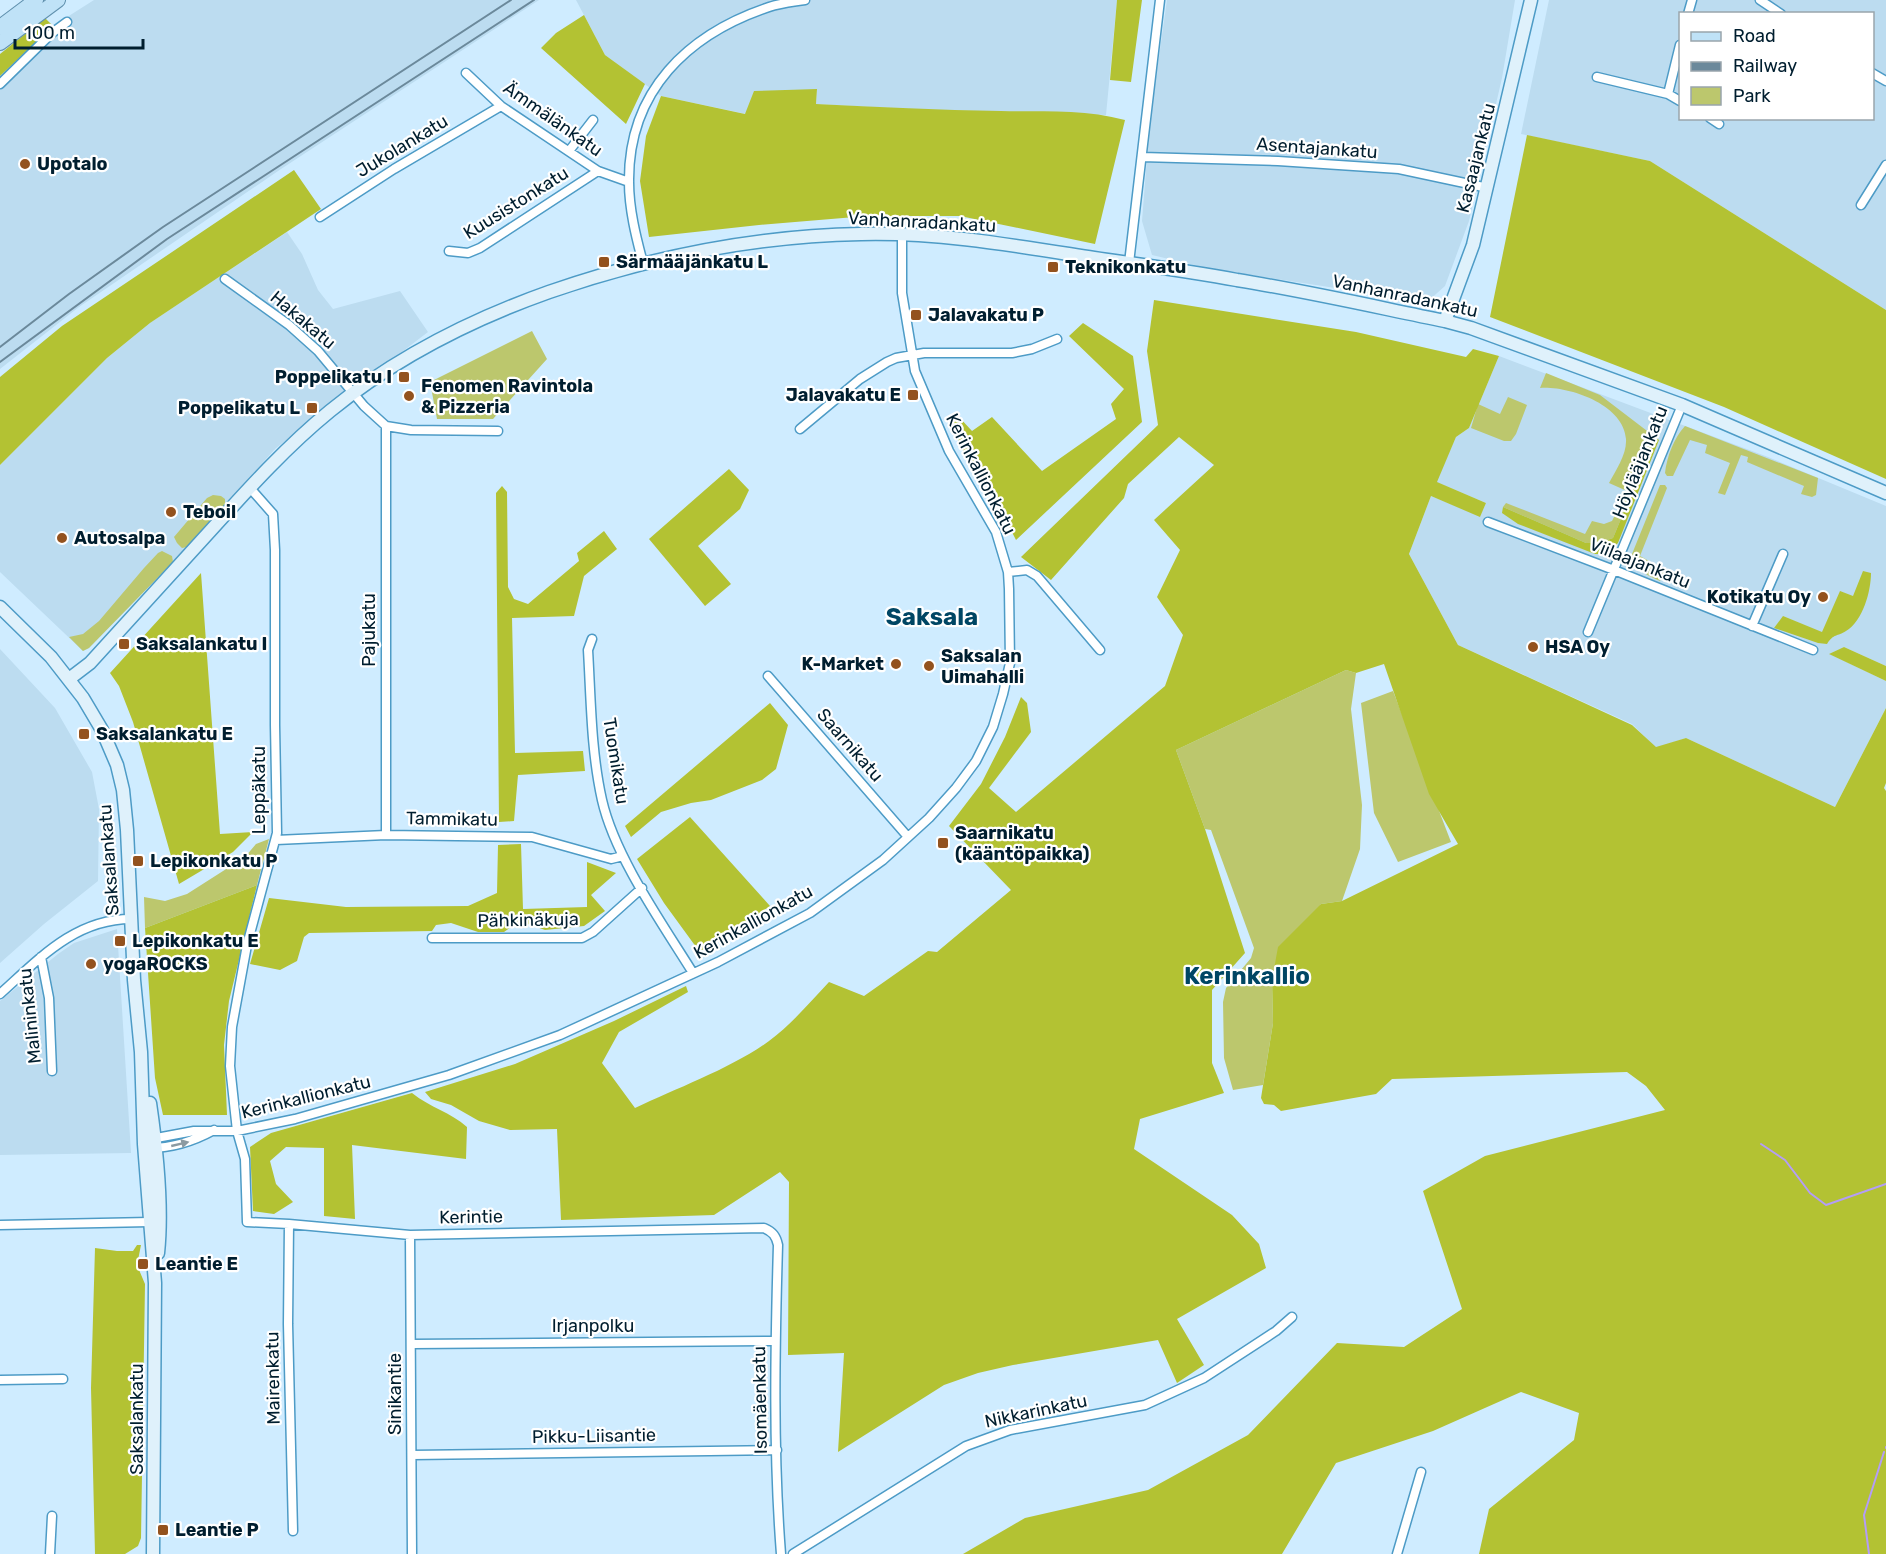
<svg xmlns="http://www.w3.org/2000/svg" width="1886" height="1554" font-family="Rubik,sans-serif">
<rect width="100%" height="100%" fill="#cfecff"/>
<path fill="#bcdcf0" fill-rule="evenodd" d="M 94,0 L 539,0 L 281,169 L 79,307 L 0,369 L 0,76 L 53,26 Z
M 576,0 L 1117,0 L 1106,115 L 910,109 L 816,104 L 817,90 L 746,114 L 661,96 L 605,55 Z
M 1167,0 L 1515,0 L 1502,78 L 1469,221 L 1445,286 L 1427,302 L 1211,269 L 1152,255 L 1142,221 L 1150,120 Z
M 1549,0 L 1886,0 L 1886,310 L 1650,161 L 1521,134 ZM 1680,14 L 1872,14 L 1872,118 L 1680,118 Z
M 287,232 L 302,254 L 318,290 L 333,309 L 400,291 L 428,332 L 276,448 L 173,562 L 89,648 L 83,651 L 0,572 L 0,465 L 107,358 L 150,323 Z
M 1499,356 L 1768,457 L 1886,506 L 1886,666 L 1844,647 L 1830,654 L 1886,681 L 1886,708 L 1835,807 L 1686,738 L 1656,748 L 1632,724 L 1458,645 L 1409,554 L 1431,496 L 1480,516 L 1486,503 L 1436,482 L 1456,437 L 1469,428 Z
M 0,649 L 55,708 L 92,772 L 99,809 L 98,881 L 44,924 L 0,963 Z
M 117,929 L 131,1153 L 0,1155 L 0,1001 L 58,954 L 74,943 Z"/>
<path fill="#bcc76d" d="M 532,331 L 547,359 L 493,419 L 437,419 L 430,382 Z
M 1546,373 L 1600,395 L 1655,437 L 1613,538 L 1598,543 L 1586,543 L 1503,507 L 1506,503 L 1585,534 L 1592,521 L 1604,524 L 1612,521 L 1627,491 L 1609,483 C 1616,470 1627,454 1626,439 C 1624,405 1570,386 1540,388 Z
M 1508,397 L 1527,405 L 1516,434 L 1511,441 L 1504,441 L 1471,428 L 1478,404 L 1500,414 Z
M 1685,426 L 1818,478 L 1816,495 L 1812,497 L 1801,494 L 1804,486 L 1747,462 L 1748,457 L 1741,455 L 1725,495 L 1718,493 L 1730,463 L 1705,453 L 1707,445 L 1690,440 L 1673,476 L 1667,476 L 1665,473 C 1667,456 1674,438 1685,426 Z
M 1660,485 L 1665,485 L 1667,488 L 1640,556 L 1665,570 L 1660,581 C 1645,574 1636,571 1632,554 Z
M 213,495 L 221,496 L 225,499 L 225,507 L 187,547 L 182,548 L 177,543 L 174,537 L 207,498 Z
M 162,551 L 172,556 L 173,562 L 89,648 L 83,651 L 69,637 L 83,634 L 99,621 L 144,568 L 158,553 Z
M 1346,670 L 1356,673 L 1351,709 L 1362,805 L 1360,849 L 1342,901 L 1321,904 L 1272,980 L 1273,1023 L 1263,1085 L 1233,1090 L 1224,1058 L 1223,1002 L 1226,988 L 1251,958 L 1254,948 L 1211,830 L 1205,829 L 1176,750 Z
M 1393,691 L 1451,842 L 1398,862 L 1374,813 L 1361,703 Z
M 269,839 L 257,885 L 145,928 L 144,897 L 165,901 L 187,894 L 245,857 L 256,844 Z"/>
<path fill="#b3c233" d="M 1117,0 L 1142,0 L 1131,82 L 1110,80 Z
M 584,15 L 605,55 L 645,84 L 626,124 L 541,48 L 556,33 Z
M 45,18 L 53,26 L 0,76 L 0,54 Z
M 817,89 L 816,104 C 878,107 939,110 1001,111 C 1042,112 1085,109 1125,120 L 1095,244 L 960,216 L 867,216 L 759,225 L 649,237 L 640,181 L 646,136 L 661,96 L 745,114 L 754,91 Z
M 1527,135 L 1650,161 L 1886,310 L 1886,479 L 1724,407 L 1490,317 Z
M 294,170 L 321,209 L 150,323 L 107,358 L 0,465 L 0,377 L 62,326 Z
M 1154,300 L 1356,332 L 1466,357 L 1473,349 L 1499,356 L 1469,428 L 1456,437 L 1437,482 L 1486,503 L 1480,517 L 1431,496 L 1409,554 L 1458,645 L 1632,725 L 1656,747 L 1686,738 L 1835,807 L 1886,708 L 1886,783 L 1884,788 L 1886,791 L 1886,1554 L 1479,1554 L 1489,1509 L 1574,1440 L 1579,1413 L 1521,1392 L 1433,1431 L 1336,1463 L 1282,1554 L 963,1554 L 1025,1518 L 1148,1490 L 1248,1435 L 1337,1343 L 1404,1347 L 1462,1309 L 1423,1191 L 1485,1156 L 1665,1110 L 1646,1086 L 1627,1072 L 1392,1079 L 1376,1094 L 1281,1111 L 1274,1105 L 1264,1104 L 1261,1098 L 1273,1023 L 1272,980 L 1278,947 L 1321,904 L 1342,901 L 1458,844 L 1429,794 L 1384,664 L 1356,673 L 1346,670 L 1176,750 L 1205,829 L 1245,953 L 1212,990 L 1212,1063 L 1224,1093 L 1140,1119 L 1134,1149 L 1232,1215 L 1259,1244 L 1266,1268 L 1177,1319 L 1204,1365 L 1177,1383 L 1158,1340 L 1013,1365 L 978,1373 L 944,1385 L 838,1452 L 844,1353 L 788,1355 L 789,1182 L 780,1172 L 714,1215 L 561,1220 L 557,1129 L 510,1130 L 479,1121 L 451,1105 L 431,1099 L 425,1092 L 515,1064 L 614,1021 L 686,986 L 688,992 L 619,1032 L 602,1063 L 635,1108 C 677,1088 732,1068 769,1041 C 791,1025 810,1002 829,982 L 864,996 L 928,951 L 937,952 L 1011,890 L 949,826 L 981,784 L 1005,737 L 1021,697 L 1027,703 L 1031,732 L 989,788 L 1016,812 L 1165,686 L 1183,635 L 1157,597 L 1180,550 L 1154,520 L 1214,465 L 1179,437 L 1128,484 L 1124,498 L 1051,580 L 1021,557 L 1158,425 L 1147,351 Z
M 1083,323 L 1133,356 L 1142,422 L 1016,540 L 991,491 L 963,450 L 949,421 L 959,417 L 972,431 L 992,417 L 1042,471 L 1116,419 L 1111,404 L 1124,389 L 1069,336 Z
M 1655,437 L 1659,440 L 1618,543 L 1607,554 L 1595,554 L 1518,524 L 1502,513 L 1503,507 L 1586,543 L 1598,543 L 1613,538 Z
M 729,469 L 749,490 L 740,509 L 698,546 L 731,584 L 705,606 L 649,539 Z
M 502,486 L 507,492 L 508,587 L 514,599 L 528,604 L 579,561 L 577,553 L 604,531 L 617,549 L 584,576 L 574,616 L 512,618 L 515,753 L 583,751 L 585,771 L 518,775 L 514,821 L 499,822 L 496,493 Z
M 1863,571 L 1871,573 C 1871,591 1863,621 1846,631 C 1837,637 1834,633 1827,644 L 1818,643 L 1774,628 L 1783,616 L 1822,632 L 1840,591 L 1853,596 Z
M 201,573 L 220,834 L 253,832 L 233,852 L 179,884 L 133,722 L 119,686 L 110,673 Z
M 1844,647 L 1886,666 L 1886,681 L 1829,654 Z
M 770,703 L 788,725 L 776,769 L 762,780 L 711,800 L 691,803 L 661,812 L 631,837 L 625,826 Z
M 690,817 L 770,906 L 710,947 L 699,951 L 664,903 L 637,859 Z
M 521,844 L 523,909 L 587,907 L 587,862 L 616,873 L 591,895 L 605,911 L 584,926 L 545,930 L 528,924 L 515,924 L 504,932 L 478,932 L 451,923 L 436,925 L 432,931 L 309,933 L 304,937 L 297,961 L 280,970 L 250,964 L 269,898 L 346,907 L 468,906 L 497,893 L 498,845 Z
M 257,885 L 229,1001 L 224,1045 L 227,1115 L 163,1115 L 155,1078 L 145,928 Z
M 412,1093 C 431,1108 450,1112 467,1127 L 466,1159 L 352,1145 L 355,1219 L 324,1216 L 324,1148 L 286,1147 L 270,1161 L 276,1184 L 293,1202 L 274,1214 L 253,1211 L 250,1147 L 271,1133 Z
M 137,1245 L 141,1245 L 137,1265 L 145,1284 L 141,1538 L 138,1546 L 125,1554 L 95,1554 L 91,1388 L 95,1248 L 117,1251 L 133,1251 Z"/>
<g fill="none" stroke-linecap="round" stroke-linejoin="round">
<path stroke="#b49df6" stroke-width="2" d="M 1761,1144 L 1785,1160 L 1810,1193 L 1826,1205 L 1886,1184
M 1886,1448 L 1886,1447
M 1869,1554 L 1864,1515 L 1884,1452"/>
<g stroke="#4d9bc6" stroke-width="11">
<path id="street" d="M 1760,0 L 1781,14
M 1688,14 L 1692,0
M 1680,45 L 1668,94 L 1680,101
M 466,73 L 501,106 L 598,171 L 629,182
M 1872,73 L 1886,81
M 1597,77 L 1668,94
M 0,84 L 52,33 L 67,22
M 1710,118 L 1719,124
M 569,151 L 593,120
M 1142,157 L 1278,161 L 1399,169 L 1488,188
M 1861,205 L 1886,165
M 320,217 L 394,169 L 501,106
M 449,251 L 468,253 L 480,248 L 598,171
M 643,263 C 636,237 629,209 629,182 C 628,91 688,34 769,7 C 781,3 793,2 805,0
M 1129,263 L 1160,0
M 225,279 L 289,325 L 318,351 L 364,406 L 386,426 L 411,430 L 498,431
M 800,429 L 860,379 L 887,362 L 896,358 L 924,353 L 1012,353 L 1032,349 L 1057,339
M 250,488 L 273,514 L 275,550 L 275,725 L 277,833 L 247,945 L 232,1027 L 230,1066 L 237,1131 L 245,1159 L 247,1222 L 289,1224 L 410,1235 L 764,1228 C 773,1232 776,1236 778,1245 C 775,1348 773,1452 781,1554
M 1488,522 L 1614,570 L 1813,650
M 1008,572 L 1027,570 L 1037,576 L 1100,650
M 1752,626 L 1783,554
M 1588,632 L 1682,405
M 592,639 L 588,650 C 591,700 591,751 602,800 C 615,857 662,923 693,973
M 768,676 L 908,837
M 386,835 L 386,426
M 276,840 L 386,835 L 532,837 L 611,859 L 623,856
M 432,938 L 582,938 L 593,932 L 642,888
M 41,957 L 49,998 L 52,1071
M 0,994 C 39,959 75,919 131,919
M 151,1139 L 194,1131 L 237,1131 L 295,1119 L 449,1075 L 560,1035 L 718,962 L 810,913 L 883,860 L 929,818 L 956,788 L 976,761 L 993,727 L 1003,694 L 1010,663 L 1009,589 L 1008,572 L 996,532 L 949,451 L 915,371 L 902,293 L 902,235
M 150,1148 C 173,1148 194,1141 214,1130
M 289,1224 L 288,1324 L 293,1531
M 0,1225 L 150,1222
M 410,1235 L 412,1554
M 412,1344 L 775,1341
M 0,1380 L 63,1379
M 412,1455 L 777,1450
M 50,1554 L 52,1516
M 793,1554 L 966,1446 L 1010,1430 L 1145,1405 L 1204,1378 L 1276,1331 L 1292,1317
M 1397,1554 L 1421,1472"/>
</g>
<g stroke="#4d9bc6" stroke-width="15">
<path id="secondary" d="M 1445,321 L 1473,245 L 1531,0
M 0,607 L 51,657 L 83,698 L 102,730 L 117,765 L 123,790 L 127,830 L 134,980 L 141,1052 L 144,1144 L 155,1283 L 153,1554
M 69,679 L 90,663 C 131,618 171,574 212,529 C 249,488 287,446 330,411 C 395,358 470,320 549,292 C 650,257 753,236 861,234 C 939,232 1017,246 1094,258 C 1142,265 1189,271 1237,280 C 1306,291 1376,307 1445,321 L 1471,328 L 1682,405 L 1886,493
M 150,1103 C 157,1151 163,1206 158,1253"/>
</g>
<g stroke="#6191ae" stroke-width="16">
<path id="primary" d="M 0,27 L 36,0
M 0,43 L 58,0"/>
</g>
<use href="#street" stroke="#fff" stroke-width="8"/>
<use href="#secondary" stroke="#dff1fb" stroke-width="12"/>
<use href="#primary" stroke="#bfe2f7" stroke-width="14"/>
<path stroke="#6b899b" stroke-width="2" d="M 0,347 L 69,294 L 163,227 L 511,0
M 0,362 L 167,239 L 534,0"/>
</g>
<defs><path id="oneway-solid" d="M-6-.8H1V-3.2L6.5 0L1 3.2V.8H-6Z" transform="scale(1.5)"/></defs>
<use fill="#8c9aa1" href="#oneway-solid" transform="translate(180 1144) rotate(-13)"/>
<g fill="#93521e" stroke="#fff" stroke-width="2">
<circle cx="25" cy="164" r="6"/>
<rect x="598" y="256" width="12" height="12" rx="3"/>
<rect x="1047" y="261" width="12" height="12" rx="3"/>
<rect x="910" y="309" width="12" height="12" rx="3"/>
<rect x="398" y="371" width="12" height="12" rx="3"/>
<rect x="907" y="389" width="12" height="12" rx="3"/>
<circle cx="409" cy="396" r="6"/>
<rect x="306" y="402" width="12" height="12" rx="3"/>
<circle cx="171" cy="512" r="6"/>
<circle cx="62" cy="538" r="6"/>
<circle cx="1823" cy="597" r="6"/>
<rect x="118" y="638" width="12" height="12" rx="3"/>
<circle cx="1533" cy="647" r="6"/>
<circle cx="896" cy="664" r="6"/>
<circle cx="929" cy="666" r="6"/>
<rect x="78" y="728" width="12" height="12" rx="3"/>
<rect x="937" y="837" width="12" height="12" rx="3"/>
<rect x="132" y="855" width="12" height="12" rx="3"/>
<rect x="114" y="935" width="12" height="12" rx="3"/>
<circle cx="91" cy="964" r="6"/>
<rect x="137" y="1258" width="12" height="12" rx="3"/>
<rect x="157" y="1524" width="12" height="12" rx="3"/>
</g>
<g text-anchor="middle" dominant-baseline="central" stroke-width="4.5" stroke-linejoin="round" paint-order="stroke">
<g font-size="18" fill="#001e2f" stroke="#fff">
<text transform="translate(553 119) rotate(35)">Ämmälänkatu</text>
<text transform="translate(402 146) rotate(-31)">Jukolankatu</text>
<text transform="translate(1317 148) rotate(4)">Asentajankatu</text>
<text transform="translate(1476 158) rotate(-76)">Kasaajankatu</text>
<text transform="translate(516 203) rotate(-32)">Kuusistonkatu</text>
<text transform="translate(922 222) rotate(3)">Vanhanradankatu</text>
<text transform="translate(1405 296) rotate(12)">Vanhanradankatu</text>
<text transform="translate(303 320) rotate(40)">Hakakatu</text>
<text transform="translate(1640 462) rotate(-68)">Höylääjankatu</text>
<text transform="translate(981 474) rotate(63)">Kerinkallionkatu</text>
<text transform="translate(1640 563) rotate(22)">Viilaajankatu</text>
<text transform="translate(369 630) rotate(-90)">Pajukatu</text>
<text transform="translate(850 745) rotate(49)">Saarnikatu</text>
<text transform="translate(616 761) rotate(81)">Tuomikatu</text>
<text transform="translate(259 790) rotate(-90)">Leppäkatu</text>
<text transform="translate(452 819) rotate(1)">Tammikatu</text>
<text transform="translate(109 860) rotate(-94)">Saksalankatu</text>
<text transform="translate(528 920) rotate(-1)">Pähkinäkuja</text>
<text transform="translate(753 922) rotate(-29)">Kerinkallionkatu</text>
<text transform="translate(30 1016) rotate(-96)">Malininkatu</text>
<text transform="translate(306 1097) rotate(-14)">Kerinkallionkatu</text>
<text transform="translate(471 1217) rotate(-1)">Kerintie</text>
<text x="593" y="1326">Irjanpolku</text>
<text transform="translate(273 1378) rotate(-91)">Mairenkatu</text>
<text transform="translate(395 1394) rotate(-90)">Sinikantie</text>
<text transform="translate(760 1400) rotate(-91)">Isomäenkatu</text>
<text transform="translate(1036 1411) rotate(-12)">Nikkarinkatu</text>
<text transform="translate(137 1419) rotate(-90)">Saksalankatu</text>
<text transform="translate(594 1436) rotate(-1)">Pikku-Liisantie</text>
</g>
<g font-size="18" font-weight="bold" fill="#001e2f" stroke="#fff" text-anchor="start">
<text x="37" y="164">Upotalo</text>
<text x="616" y="262">Särmääjänkatu L</text>
<text x="1065" y="267">Teknikonkatu</text>
<text x="928" y="315">Jalavakatu P</text>
<text x="392" y="377" text-anchor="end">Poppelikatu I</text>
<text x="421" y="386">Fenomen Ravintola<tspan x="421" dy="21">&amp; Pizzeria</tspan></text>
<text x="901" y="395" text-anchor="end">Jalavakatu E</text>
<text x="300" y="408" text-anchor="end">Poppelikatu L</text>
<text x="183" y="512">Teboil</text>
<text x="74" y="538">Autosalpa</text>
<text x="1811" y="597" text-anchor="end">Kotikatu Oy</text>
<text x="136" y="644">Saksalankatu I</text>
<text x="1545" y="647">HSA Oy</text>
<text x="941" y="656">Saksalan<tspan x="941" dy="21">Uimahalli</tspan></text>
<text x="884" y="664" text-anchor="end">K-Market</text>
<text x="96" y="734">Saksalankatu E</text>
<text x="955" y="833">Saarnikatu<tspan x="955" dy="21">(kääntöpaikka)</tspan></text>
<text x="150" y="861">Lepikonkatu P</text>
<text x="132" y="941">Lepikonkatu E</text>
<text x="103" y="964">yogaROCKS</text>
<text x="155" y="1264">Leantie E</text>
<text x="175" y="1530">Leantie P</text>
</g>
<g font-size="24" font-weight="bold" fill="#004664" stroke="#fff">
<text x="932" y="617">Saksala</text>
<text x="1247" y="976">Kerinkallio</text>
</g>
</g>
<rect x="1679" y="12" width="195" height="108" fill="#ffffff" stroke="#99a5ac" stroke-width="1.5"/>
<rect x="1691" y="32" width="30" height="9" fill="#bfe2f7" stroke="#99a5ac" stroke-width="1.5"/>
<text x="1733" y="42" font-size="18" fill="#001e2f">Road</text>
<rect x="1691" y="62" width="30" height="9" fill="#6b899b" stroke="#99a5ac" stroke-width="1.5"/>
<text x="1733" y="72" font-size="18" fill="#001e2f">Railway</text>
<rect x="1691" y="87" width="30" height="18" fill="#bcc76d" stroke="#99a5ac" stroke-width="1.5"/>
<text x="1733" y="102" font-size="18" fill="#001e2f">Park</text>
<path d="M15 39v9h128v-9" fill="none" stroke="#001e2f" stroke-width="3"/>
<text x="24" y="39" font-size="18" fill="#001e2f" stroke="#ffffff" stroke-width="4.5" paint-order="stroke">100 m</text>
</svg>
